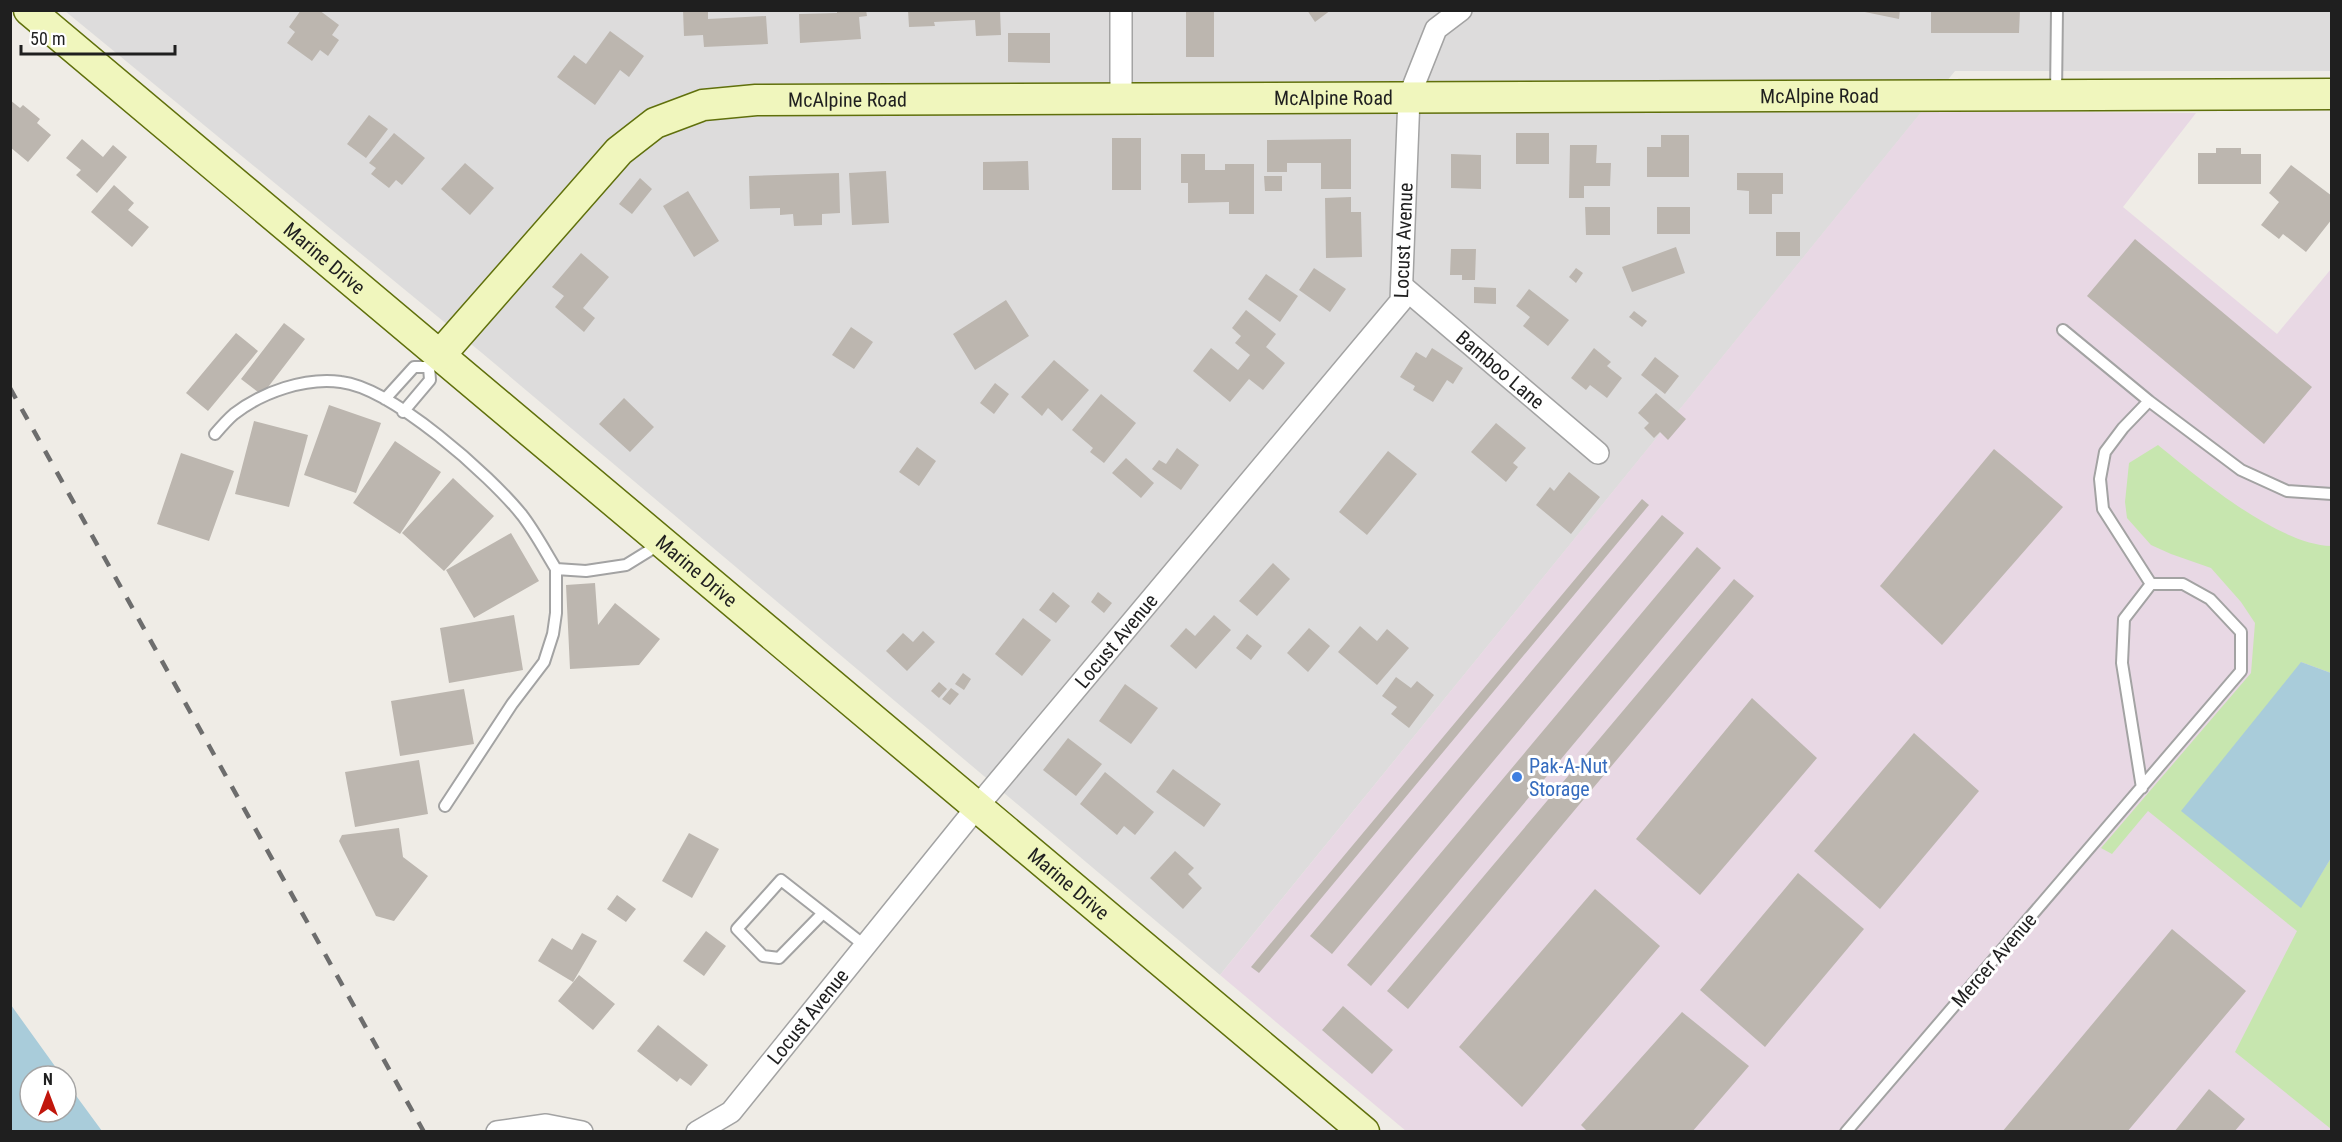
<svg xmlns="http://www.w3.org/2000/svg" width="2342" height="1142" font-family="'Roboto Condensed',sans-serif">
<rect width="100%" height="100%" fill="#efece6"/>
<path fill="#dddcdc" d="M 2331,10 L 2332,71 L 1955,71 L 1220,975 L 482,353 L 65,11 Z"/>
<path fill="#e8d8e4" d="M 1922,111 L 2196,113 L 2123,207 L 2277,334 L 2331,269 L 2331,1131 L 1406,1131 L 1220,975 Z"/>
<path fill="#c7e6af" d="M 2158,445 C 2200,479 2277,544 2331,546 L 2331,673 L 2301,662 L 2300,908 L 2331,858 L 2331,1129 L 2235,1052 L 2297,931 L 2148,811 L 2112,854 L 2101,848 L 2251,673 L 2255,623 L 2241,602 L 2211,568 L 2171,554 L 2151,545 L 2127,518 L 2125,502 L 2129,463 Z"/>
<path fill="#a9ccda" d="M 2301,662 L 2331,673 L 2331,858 L 2301,908 L 2181,811 Z
M 11,1005 L 62,1076 L 30,1076 L 30,1112 L 66,1112 L 66,1082 L 102,1131 L 11,1131 Z"/>
<path fill="#bcb6af" d="M 301,10 L 319,10 L 339,25 L 332,35 L 339,40 L 328,56 L 320,50 L 312,61 L 287,43 L 295,32 L 289,27 Z
M 683,10 L 708,10 L 708,19 L 766,16 L 768,44 L 704,47 L 703,35 L 684,36 Z
M 837,10 L 866,10 L 867,16 L 859,17 L 861,39 L 800,43 L 799,14 L 837,13 Z
M 908,10 L 1000,10 L 1001,35 L 976,36 L 975,20 L 934,22 L 935,26 L 909,27 Z
M 1186,10 L 1214,10 L 1214,57 L 1186,57 Z
M 1307,10 L 1331,10 L 1315,22 Z
M 1855,10 L 1900,10 L 1899,19 Z
M 1931,10 L 2020,10 L 2019,33 L 1931,33 Z
M 610,31 L 644,56 L 629,77 L 620,70 L 595,105 L 557,77 L 574,55 L 586,64 Z
M 1008,33 L 1050,33 L 1050,63 L 1008,62 Z
M 10,100 L 20,108 L 23,105 L 40,119 L 37,123 L 51,135 L 28,162 L 10,147 Z
M 369,115 L 388,129 L 366,158 L 347,144 Z
M 394,133 L 425,158 L 402,185 L 396,180 L 389,188 L 371,174 L 376,168 L 369,163 Z
M 1516,133 L 1549,133 L 1549,164 L 1516,164 Z
M 1661,135 L 1689,135 L 1689,177 L 1647,177 L 1647,147 L 1661,147 Z
M 1112,138 L 1141,138 L 1141,190 L 1112,190 Z
M 82,139 L 103,157 L 113,145 L 127,157 L 97,193 L 76,175 L 81,170 L 66,158 Z
M 1351,139 L 1351,189 L 1321,189 L 1321,163 L 1287,163 L 1287,172 L 1267,172 L 1267,140 Z
M 1570,145 L 1597,145 L 1596,163 L 1611,163 L 1610,186 L 1584,186 L 1584,198 L 1569,198 Z
M 2216,148 L 2241,148 L 2241,154 L 2261,154 L 2261,184 L 2198,184 L 2198,153 L 2216,153 Z
M 1181,154 L 1205,154 L 1205,170 L 1225,170 L 1225,164 L 1254,164 L 1254,214 L 1229,214 L 1229,202 L 1188,203 L 1188,183 L 1181,183 Z
M 1451,154 L 1481,155 L 1481,189 L 1451,188 Z
M 1028,161 L 1029,190 L 983,190 L 983,162 Z
M 465,163 L 494,188 L 470,215 L 441,189 Z
M 2291,165 L 2332,196 L 2332,219 L 2306,252 L 2283,234 L 2279,239 L 2261,225 L 2279,202 L 2269,193 Z
M 886,171 L 889,223 L 852,225 L 849,173 Z
M 839,173 L 840,213 L 822,214 L 822,225 L 794,226 L 793,214 L 780,215 L 780,208 L 750,209 L 749,176 Z
M 1737,173 L 1783,173 L 1783,194 L 1772,194 L 1772,214 L 1749,214 L 1749,191 L 1737,190 Z
M 1264,176 L 1282,176 L 1282,191 L 1265,191 Z
M 640,178 L 652,189 L 632,214 L 619,204 Z
M 114,185 L 134,203 L 128,210 L 149,227 L 132,247 L 91,212 Z
M 688,191 L 719,241 L 694,257 L 663,206 Z
M 1351,197 L 1351,212 L 1361,212 L 1362,257 L 1326,258 L 1325,198 Z
M 1585,207 L 1610,207 L 1610,235 L 1586,235 Z
M 1657,207 L 1690,207 L 1690,234 L 1657,234 Z
M 1776,232 L 1800,232 L 1800,256 L 1776,256 Z
M 2135,239 L 2312,387 L 2264,444 L 2087,296 Z
M 1676,247 L 1685,273 L 1632,292 L 1622,267 Z
M 1451,249 L 1476,249 L 1475,280 L 1462,280 L 1462,275 L 1450,275 Z
M 581,253 L 609,277 L 583,308 L 595,318 L 584,332 L 555,307 L 564,296 L 552,287 Z
M 1314,268 L 1346,289 L 1330,312 L 1299,290 Z
M 1576,268 L 1583,273 L 1576,283 L 1569,277 Z
M 1266,274 L 1298,296 L 1280,322 L 1248,299 Z
M 1474,287 L 1496,288 L 1496,304 L 1474,303 Z
M 1529,289 L 1569,320 L 1548,346 L 1523,326 L 1530,317 L 1516,306 Z
M 1006,300 L 1029,336 L 975,370 L 953,334 Z
M 1246,310 L 1276,334 L 1266,347 L 1285,363 L 1263,390 L 1249,379 L 1230,402 L 1193,371 L 1211,348 L 1238,370 L 1250,355 L 1235,343 L 1241,336 L 1232,328 Z
M 1634,311 L 1647,321 L 1642,327 L 1629,317 Z
M 284,323 L 305,339 L 262,395 L 241,379 Z
M 851,327 L 873,342 L 854,369 L 832,355 Z
M 236,333 L 258,351 L 208,411 L 186,393 Z
M 1432,348 L 1463,368 L 1453,384 L 1447,380 L 1433,402 L 1413,390 L 1415,386 L 1400,377 L 1416,352 L 1426,358 Z
M 1594,348 L 1611,362 L 1607,366 L 1622,378 L 1607,398 L 1590,385 L 1586,390 L 1571,378 Z
M 1655,357 L 1679,376 L 1665,394 L 1641,375 Z
M 1054,360 L 1089,390 L 1062,421 L 1048,408 L 1042,416 L 1021,397 Z
M 995,383 L 1009,394 L 994,414 L 980,403 Z
M 1656,393 L 1686,419 L 1668,440 L 1660,432 L 1654,438 L 1644,428 L 1649,423 L 1638,413 Z
M 1101,394 L 1136,423 L 1104,463 L 1090,452 L 1093,448 L 1072,430 Z
M 624,398 L 654,427 L 630,452 L 599,424 Z
M 329,405 L 381,423 L 356,493 L 304,475 Z
M 254,421 L 308,435 L 289,507 L 235,494 Z
M 1496,423 L 1526,448 L 1513,463 L 1518,467 L 1506,482 L 1471,452 Z
M 395,441 L 441,472 L 400,534 L 353,503 Z
M 917,447 L 936,461 L 919,486 L 899,472 Z
M 1177,448 L 1199,465 L 1181,490 L 1152,469 L 1159,460 L 1166,464 Z
M 1994,449 L 2063,507 L 1942,645 L 1880,586 Z
M 1388,451 L 1417,474 L 1367,535 L 1339,512 Z
M 181,453 L 234,471 L 209,541 L 157,524 Z
M 1126,458 L 1154,483 L 1141,498 L 1112,473 Z
M 1569,472 L 1600,497 L 1571,534 L 1536,505 L 1550,487 L 1554,491 Z
M 453,478 L 494,516 L 444,571 L 402,533 Z
M 1642,499 L 1649,505 L 1259,973 L 1251,967 Z
M 1662,515 L 1684,533 L 1332,954 L 1310,936 Z
M 511,533 L 539,581 L 474,618 L 446,570 Z
M 1697,547 L 1721,568 L 1371,986 L 1347,965 Z
M 1273,563 L 1290,579 L 1257,616 L 1239,601 Z
M 1734,579 L 1754,596 L 1408,1009 L 1387,991 Z
M 595,583 L 598,625 L 615,603 L 660,639 L 639,665 L 570,669 L 566,585 Z
M 1053,592 L 1070,606 L 1056,623 L 1039,610 Z
M 1098,592 L 1112,603 L 1104,613 L 1091,602 Z
M 514,615 L 523,670 L 449,683 L 440,628 Z
M 1214,615 L 1231,630 L 1196,669 L 1170,646 L 1186,628 L 1195,636 Z
M 1023,618 L 1051,640 L 1022,676 L 995,654 Z
M 1360,626 L 1377,641 L 1387,629 L 1409,648 L 1377,685 L 1338,652 Z
M 1309,628 L 1330,646 L 1308,672 L 1287,653 Z
M 923,631 L 935,642 L 907,671 L 886,651 L 903,633 L 913,642 Z
M 1247,634 L 1262,646 L 1251,660 L 1236,648 Z
M 963,673 L 971,679 L 964,690 L 955,684 Z
M 1396,677 L 1411,688 L 1417,681 L 1434,695 L 1409,728 L 1391,714 L 1397,707 L 1382,696 Z
M 939,682 L 947,689 L 939,698 L 931,691 Z
M 1125,684 L 1158,708 L 1131,744 L 1099,721 Z
M 951,688 L 959,694 L 950,705 L 942,699 Z
M 464,689 L 474,744 L 400,756 L 391,701 Z
M 1752,698 L 1817,758 L 1700,895 L 1636,839 Z
M 1914,733 L 1979,791 L 1880,909 L 1814,851 Z
M 1068,738 L 1102,764 L 1076,796 L 1043,770 Z
M 419,760 L 428,814 L 355,827 L 345,772 Z
M 1173,769 L 1221,804 L 1204,827 L 1156,792 Z
M 1105,772 L 1154,812 L 1135,835 L 1124,826 L 1117,835 L 1080,804 Z
M 399,828 L 403,857 L 428,876 L 394,921 L 376,916 L 339,841 L 342,835 Z
M 689,833 L 719,849 L 692,898 L 662,881 Z
M 1175,851 L 1194,868 L 1188,874 L 1202,888 L 1183,909 L 1150,878 Z
M 1798,873 L 1864,929 L 1765,1047 L 1700,990 Z
M 1595,889 L 1660,946 L 1522,1107 L 1459,1047 Z
M 617,895 L 636,909 L 626,922 L 607,909 Z
M 2172,929 L 2246,991 L 2127,1132 L 2002,1132 Z
M 706,931 L 726,946 L 704,976 L 683,961 Z
M 582,933 L 597,941 L 573,982 L 538,961 L 552,938 L 572,950 Z
M 579,975 L 615,1004 L 593,1030 L 558,1001 Z
M 1343,1006 L 1393,1050 L 1372,1074 L 1322,1030 Z
M 1682,1012 L 1749,1066 L 1692,1132 L 1588,1132 L 1581,1125 Z
M 658,1025 L 708,1065 L 691,1086 L 680,1078 L 677,1082 L 637,1051 Z
M 2209,1089 L 2245,1119 L 2234,1132 L 2174,1132 Z"/>
<g fill="none" stroke-linecap="round" stroke-linejoin="round">
<g stroke="#a3a3a3" stroke-width="14">
<path id="lane" d="M 2056,94 L 2057,10
M 2063,330 L 2149,401
M 385,399 L 414,367 L 429,367 L 438,358
M 403,412 L 430,380 L 429,367
M 215,434 C 221,427 227,420 234,414 C 262,392 306,377 341,382 C 392,388 489,474 522,515 C 535,532 545,551 556,569 L 586,571 L 626,565 L 660,544
M 2151,584 L 2103,509 L 2100,479 L 2105,452 L 2123,428 L 2149,401 L 2241,470 L 2287,491 L 2332,494
M 445,806 L 512,704 L 544,662 L 553,634 L 556,613 L 556,569
M 823,913 L 779,958 L 763,956 L 737,929 L 781,880 L 864,945
M 1846,1132 L 2241,671 L 2241,632 L 2210,599 L 2183,584 L 2151,584 L 2124,619 L 2122,663 L 2142,788"/>
</g>
<g stroke="#a3a3a3" stroke-width="24">
<g id="street">
<path d="M 1121,98 L 1121,10"/>
<path id="s1" d="M 1402,286 L 1598,453"/>
<path d="M 497,1132 L 546,1125 L 582,1132"/>
<path id="s2" d="M 697,1132 L 731,1112 L 977,807 L 1401,301 L 1409,97 L 1436,29 L 1461,10"/>
</g>
</g>
<g stroke="#60700c" stroke-width="33">
<g id="secondary">
<path id="s3" d="M 29,10 L 1364,1132"/>
<path id="s4" d="M 440,355 L 619,151 L 655,123 L 703,105 L 756,100 L 2332,94"/>
</g>
</g>
<use href="#lane" stroke="#fff" stroke-width="10"/>
<use href="#street" stroke="#fff" stroke-width="21"/>
<use href="#secondary" stroke="#f0f6bd" stroke-width="30"/>
<path stroke="#6d6d6d" stroke-width="4.5" stroke-dasharray="12 12" stroke-linecap="butt" d="M 10,388 L 424,1132"/>
</g>
<circle fill="#3f7fe0" stroke="#fff" stroke-width="2" cx="1517" cy="777" r="6"/>
<g text-anchor="middle" dominant-baseline="central" stroke-width="6" stroke-linejoin="round" paint-order="stroke">
<g font-size="20" fill="#1f1f1f" stroke="#fff">
<text stroke="none"><textPath href="#s4" startOffset="1485">McAlpine Road</textPath></text>
<text stroke="none"><textPath href="#s4" startOffset="999">McAlpine Road</textPath></text>
<text stroke="none"><textPath href="#s4" startOffset="513">McAlpine Road</textPath></text>
<text stroke="none"><textPath href="#s2" startOffset="1152">Locust Avenue</textPath></text>
<text stroke="none"><textPath href="#s3" startOffset="386">Marine Drive</textPath></text>
<text stroke="none"><textPath href="#s1" startOffset="129">Bamboo Lane</textPath></text>
<text stroke="none"><textPath href="#s3" startOffset="872">Marine Drive</textPath></text>
<text stroke="none"><textPath href="#s2" startOffset="648">Locust Avenue</textPath></text>
<text stroke="none"><textPath href="#s3" startOffset="1358">Marine Drive</textPath></text>
<text transform="translate(1994 960) rotate(-49)">Mercer Avenue</text>
<text stroke="none"><textPath href="#s2" startOffset="162">Locust Avenue</textPath></text>
</g>
<g font-size="20" fill="#366cbe" stroke="#fff" text-anchor="start">
<text x="1529" y="766">Pak-A-Nut<tspan x="1529" dy="23">Storage</tspan></text>
</g>
</g>
<rect width="2342" height="1142" fill="none" stroke="#1f1f1f" stroke-width="24"/>
<g transform="translate(48 1094)"><circle r="28" fill="#ffffff" stroke="#a5a5a5" stroke-width="1.5"/>
<path d="M0-4.5L10 22L0 15L-10 22Z" fill="#c1160c"/>
<text y="-9" font-size="16" font-weight="bold" text-anchor="middle" fill="#1f1f1f">N</text>
</g>
<path d="M21 45v9h154v-9" fill="none" stroke="#1f1f1f" stroke-width="3"/>
<text x="30" y="45" font-size="18" fill="#1f1f1f" stroke="#ffffff" stroke-width="4.5" paint-order="stroke">50 m</text>
</svg>
